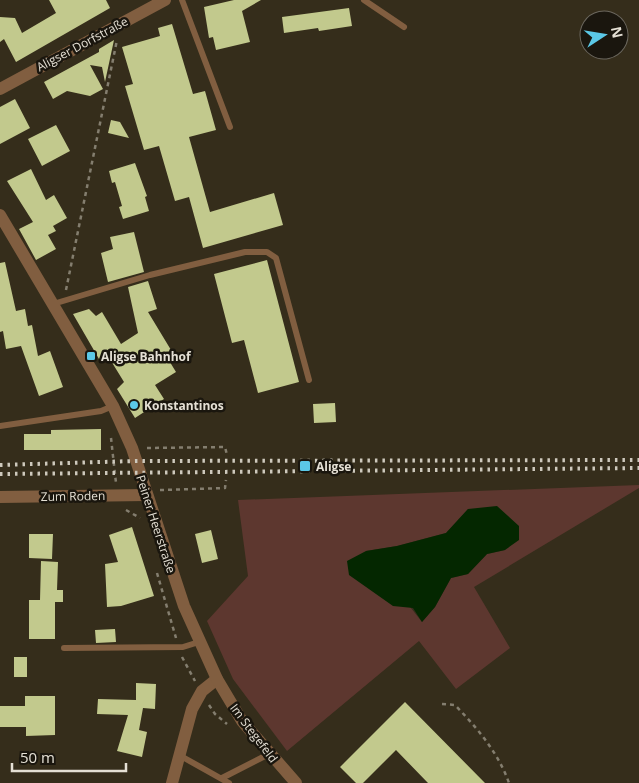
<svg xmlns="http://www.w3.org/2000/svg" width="639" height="783" font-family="'Open Sans',sans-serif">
<rect width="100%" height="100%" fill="#352d1b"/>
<path fill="#5d372f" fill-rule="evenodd" d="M 639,485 L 639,488 L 474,587 L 510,648 L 456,689 L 419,641 L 287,751 L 233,679 L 207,621 L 248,576 L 238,500 ZM 468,509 L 505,550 L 487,554 L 468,574 L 451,578 L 435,607 L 422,622 L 366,551 L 397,546 L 446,533 Z"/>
<path fill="#042700" d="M 497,506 L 519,526 L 519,540 L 505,550 L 487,554 L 468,574 L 451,578 L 435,607 L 422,622 L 413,608 L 393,606 L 349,575 L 347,561 L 366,551 L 397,546 L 446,533 L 468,509 Z"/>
<path fill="#c2c98d" d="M 49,0 L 106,0 L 110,8 L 16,62 L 4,39 L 0,42 L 0,17 L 15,18 L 22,33 L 56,13 Z
M 234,0 L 261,0 L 242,11 L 250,42 L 216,50 L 213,37 L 209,38 L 204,7 Z
M 349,8 L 352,26 L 319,31 L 318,28 L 284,33 L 282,17 Z
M 172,24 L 193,94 L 205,91 L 216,130 L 189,137 L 210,212 L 274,193 L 283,225 L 203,248 L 189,197 L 175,201 L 159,146 L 144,150 L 125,86 L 133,84 L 122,47 L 160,36 L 158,28 Z
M 114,40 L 105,82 L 102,67 L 90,65 L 103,89 L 90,96 L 67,91 L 53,99 L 44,82 L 99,52 L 99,49 Z
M 15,99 L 30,128 L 0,144 L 0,107 Z
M 111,120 L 120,122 L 129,138 L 108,133 Z
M 56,125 L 70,151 L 42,166 L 28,139 Z
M 135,163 L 147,196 L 145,197 L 149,211 L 123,219 L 119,207 L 122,206 L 115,182 L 112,183 L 109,171 Z
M 31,169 L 46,200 L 54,195 L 67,218 L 53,226 L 56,231 L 48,235 L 56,249 L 36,260 L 19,229 L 33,222 L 7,181 Z
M 134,232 L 144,272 L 108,282 L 101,253 L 113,249 L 110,237 Z
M 267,260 L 299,382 L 258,393 L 244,340 L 232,343 L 214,274 Z
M 5,262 L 16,311 L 25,309 L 28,326 L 32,325 L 38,356 L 50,351 L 63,387 L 39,396 L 21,346 L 6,349 L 3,331 L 0,332 L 0,263 Z
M 148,281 L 157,309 L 148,312 L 171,350 L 165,354 L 176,372 L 155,385 L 164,399 L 135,418 L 117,389 L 124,382 L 108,356 L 99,359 L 73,314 L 89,309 L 96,316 L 102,312 L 121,344 L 138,333 L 128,287 Z
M 335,403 L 336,422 L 314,423 L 313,404 Z
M 101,429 L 101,450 L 24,450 L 24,434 L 51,434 L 51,430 Z
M 132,527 L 154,596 L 121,606 L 107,607 L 105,564 L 118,562 L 109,535 Z
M 211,530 L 218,559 L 202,563 L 195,534 Z
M 29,534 L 53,534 L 52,559 L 29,558 Z
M 41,561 L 58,562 L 57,590 L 63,590 L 63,602 L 55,602 L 55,639 L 29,639 L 29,600 L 40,600 Z
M 115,629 L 116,642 L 96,643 L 95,630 Z
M 14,657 L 27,657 L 27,677 L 14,677 Z
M 136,683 L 156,684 L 155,709 L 143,708 L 139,730 L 147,732 L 142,757 L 117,751 L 128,715 L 97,714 L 98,699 L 136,700 Z
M 25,696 L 55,696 L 55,735 L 26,736 L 26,727 L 0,727 L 0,706 L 25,706 Z
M 405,702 L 485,783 L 428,783 L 396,750 L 363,783 L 356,783 L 340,767 Z"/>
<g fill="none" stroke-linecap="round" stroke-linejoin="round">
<path stroke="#847e6f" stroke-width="2.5" stroke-dasharray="4 4" stroke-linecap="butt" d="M 66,290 L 117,40
M 111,438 L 116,483
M 147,448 L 225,447 L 227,455
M 160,490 L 225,488 L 226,480
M 126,510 L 140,518
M 157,573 L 176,638
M 182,657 L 195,681
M 442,704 L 455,705 C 477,728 498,752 509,783
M 209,705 L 215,714 L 227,724"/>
<path stroke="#815e40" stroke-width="6" d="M 182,0 L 230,127
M 364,0 L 404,27
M 53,304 L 150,275 L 245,252 L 267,252 L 276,258 L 309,380
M 0,426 L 101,411 L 113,406
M 64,648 L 183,647 L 199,642
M 179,755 L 229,783
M 222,778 L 269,754"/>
<path stroke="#815e40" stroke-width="12" d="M 0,89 L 165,0
M 0,497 L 146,495
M 172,783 L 192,709 L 202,691 L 217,679"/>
<path stroke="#815e40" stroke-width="12" d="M 0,215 L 113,406 L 132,448 L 184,606 L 217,679 L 242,721 L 296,783"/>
<path stroke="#cec9bd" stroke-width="4" stroke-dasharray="2.5 5" stroke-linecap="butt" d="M 0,465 L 135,461 L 639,460
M 0,474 L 639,468"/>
</g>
<g fill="#5bc8e7" stroke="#1a160e" stroke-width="2">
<rect x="86" y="351" width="10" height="10" rx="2.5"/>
<circle cx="134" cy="405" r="5"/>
<rect x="299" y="460" width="12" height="12" rx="2.5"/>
</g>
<g text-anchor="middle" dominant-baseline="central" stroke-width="5" stroke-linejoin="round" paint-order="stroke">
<g font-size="12" fill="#e5e0d5" stroke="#1a160e">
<text transform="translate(82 44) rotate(-28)">Aligser Dorfstraße</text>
<text transform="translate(73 496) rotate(-1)">Zum Roden</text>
<text transform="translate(156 524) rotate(72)">Peiner Heerstraße</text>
<text transform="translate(254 733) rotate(53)">Im Stegefeld</text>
</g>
<g font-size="12" font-weight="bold" fill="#e5e0d5" stroke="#1a160e" text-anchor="start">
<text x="101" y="356">Aligse Bahnhof</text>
<text x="144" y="405">Konstantinos</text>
<text x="316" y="466">Aligse</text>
</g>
</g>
<g transform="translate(604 35) rotate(78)"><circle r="24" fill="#1a160e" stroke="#6b675e"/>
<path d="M0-4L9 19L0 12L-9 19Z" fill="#5bc8e7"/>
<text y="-8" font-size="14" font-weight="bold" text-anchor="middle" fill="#e5e0d5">N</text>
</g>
<path d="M12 763v8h114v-8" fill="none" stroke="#e5e0d5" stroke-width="2.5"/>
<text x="20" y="763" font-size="15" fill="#e5e0d5" stroke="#1a160e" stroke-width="4" paint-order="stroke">50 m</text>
</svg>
